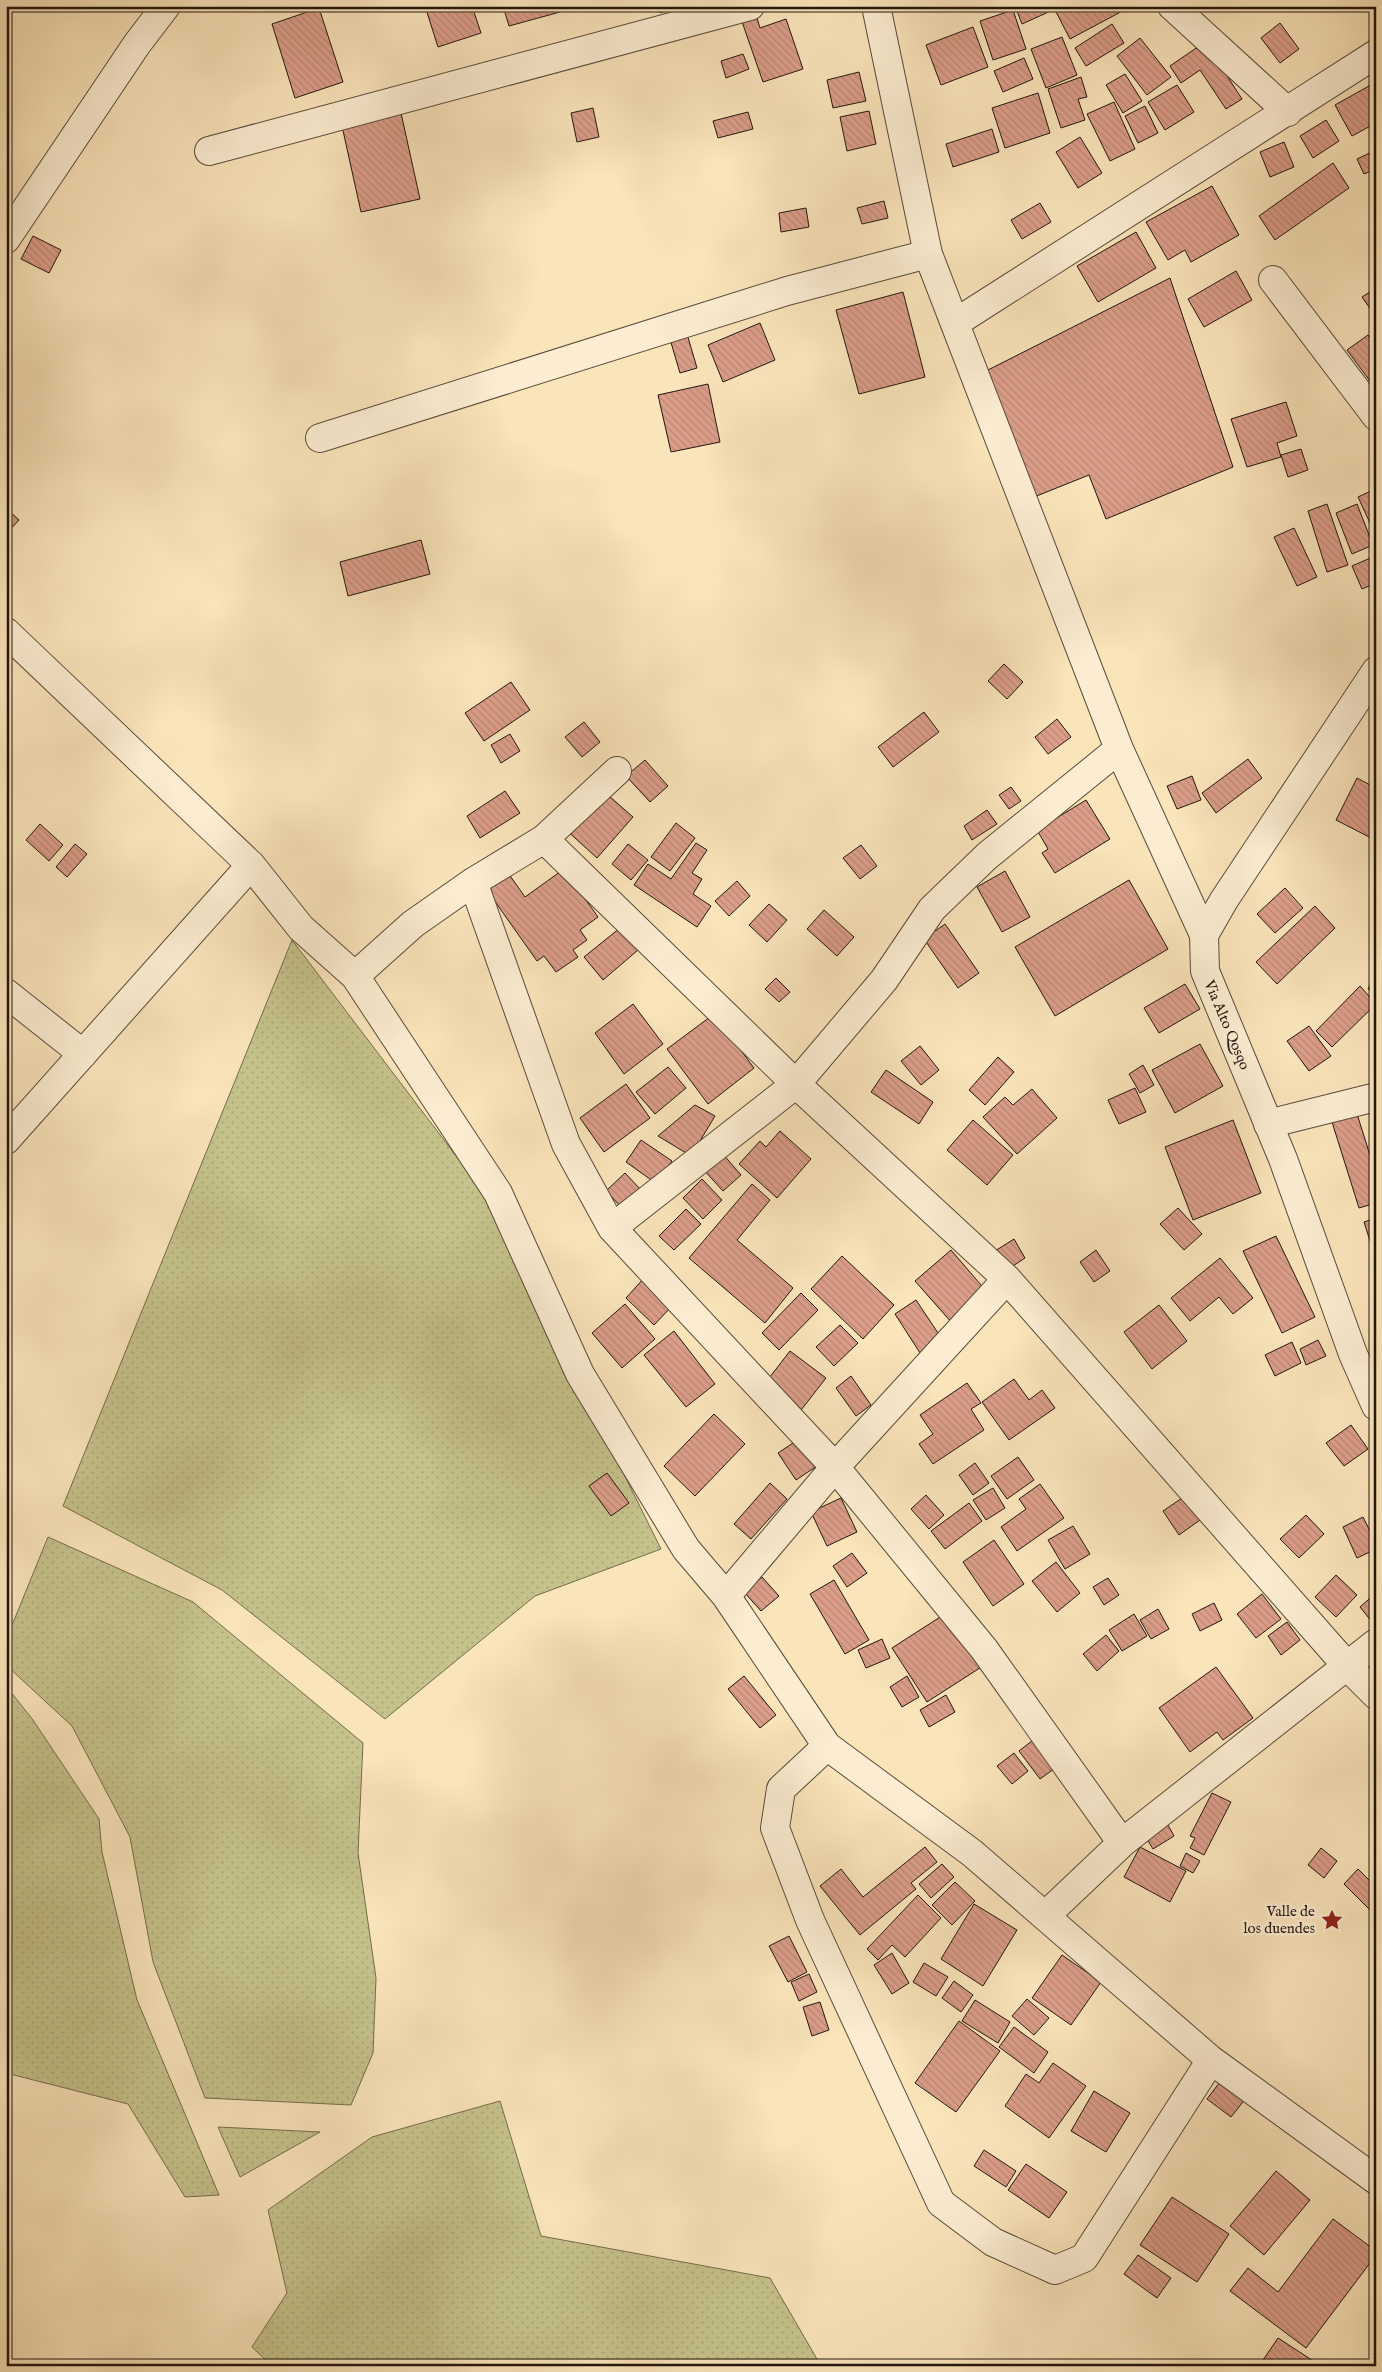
<svg xmlns="http://www.w3.org/2000/svg" width="1382" height="2372" font-family="'IM FELL English',serif">
<defs>
<pattern id="grass-dots" width="8" height="8" patternUnits="userSpaceOnUse" patternTransform="scale(1.25)"><rect width="8" height="8" fill="#c5c28b"/><path d="M2 2h.1M6 6h.1" fill="none" stroke="#a9a677" stroke-width="1.8" stroke-linecap="round"/></pattern>
<pattern id="building-back-hatch" width="6" height="6" patternUnits="userSpaceOnUse" patternTransform="scale(1.25)"><rect width="6" height="6" fill="#db9e89"/><path d="M-1 5l2 2M0 0l6 6M5-1l2 2" fill="none" stroke="#bc8775"/></pattern>
</defs>
<rect width="100%" height="100%" fill="#fae4ba"/>
<filter id="stains"><feTurbulence type="fractalNoise" baseFrequency=".004" numOctaves="4"/><feColorMatrix values="0 0 0 0 .2 0 0 0 0 .09 0 0 0 0 .02 0 0 0 .5 -.17"/></filter>
<radialGradient id="worn" r=".72"><stop offset=".6" stop-color="#630" stop-opacity="0"/><stop offset="1" stop-color="#630" stop-opacity=".3"/></radialGradient>
<path fill="url(#grass-dots)" stroke="#746c4d" d="M 292,940 L 485,1194 L 661,1549 L 535,1596 L 385,1719 L 222,1590 L 63,1506 Z
M 48,1537 L 193,1602 L 363,1743 L 358,1853 L 376,1978 L 373,2053 L 351,2105 L 205,2098 L 153,1962 L 130,1837 L 72,1726 L 6,1665 L 6,1640 Z
M 6,1686 L 33,1720 L 99,1819 L 102,1852 L 137,2000 L 219,2195 L 185,2197 L 128,2104 L 6,2073 Z
M 500,2101 L 541,2236 L 770,2278 L 821,2366 L 272,2366 L 252,2347 L 287,2293 L 268,2210 L 372,2137 Z
M 218,2127 L 320,2132 L 240,2177 Z"/>
<path fill="url(#building-back-hatch)" stroke="#23160f" d="M 425,6 L 472,6 L 481,33 L 438,47 Z
M 503,6 L 559,6 L 560,12 L 509,26 Z
M 657,6 L 681,6 L 660,13 Z
M 1015,6 L 1051,6 L 1053,10 L 1022,24 Z
M 1053,6 L 1130,6 L 1130,7 L 1070,39 Z
M 319,8 L 343,82 L 295,98 L 272,24 Z
M 1013,10 L 1026,49 L 993,60 L 980,21 Z
M 755,11 L 760,28 L 786,19 L 803,69 L 763,82 L 740,16 Z
M 1280,23 L 1299,49 L 1280,63 L 1261,38 Z
M 1112,24 L 1124,43 L 1086,66 L 1075,48 Z
M 973,27 L 988,67 L 941,85 L 926,45 Z
M 1062,37 L 1077,75 L 1046,88 L 1031,49 Z
M 1140,38 L 1171,77 L 1147,95 L 1117,56 Z
M 1205,42 L 1242,99 L 1226,109 L 1200,70 L 1181,83 L 1170,66 Z
M 743,54 L 749,69 L 726,78 L 721,61 Z
M 1024,58 L 1033,79 L 1003,92 L 994,71 Z
M 859,72 L 866,101 L 833,108 L 827,80 Z
M 1125,74 L 1142,101 L 1123,113 L 1106,85 Z
M 1081,77 L 1087,97 L 1078,99 L 1085,120 L 1061,128 L 1048,89 Z
M 1376,82 L 1376,123 L 1352,136 L 1335,105 Z
M 1177,85 L 1194,112 L 1165,130 L 1148,102 Z
M 1038,93 L 1050,133 L 1005,148 L 992,108 Z
M 1114,102 L 1135,149 L 1110,161 L 1087,114 Z
M 1145,106 L 1158,133 L 1138,143 L 1125,116 Z
M 593,108 L 599,137 L 577,142 L 571,113 Z
M 869,111 L 876,144 L 847,151 L 840,117 Z
M 748,112 L 753,129 L 718,138 L 713,121 Z
M 401,113 L 420,199 L 361,212 L 342,126 Z
M 1326,120 L 1339,141 L 1313,158 L 1300,136 Z
M 992,129 L 999,152 L 953,167 L 946,144 Z
M 1080,137 L 1102,173 L 1078,188 L 1056,152 Z
M 1284,142 L 1294,167 L 1270,177 L 1260,152 Z
M 1374,151 L 1376,169 L 1364,174 L 1357,159 Z
M 1333,163 L 1349,188 L 1275,240 L 1259,216 Z
M 1212,186 L 1239,235 L 1191,262 L 1185,250 L 1168,260 L 1146,222 Z
M 884,201 L 888,218 L 862,224 L 857,208 Z
M 1040,203 L 1051,222 L 1022,239 L 1011,220 Z
M 806,208 L 809,227 L 781,232 L 779,213 Z
M 1136,232 L 1156,268 L 1098,302 L 1077,266 Z
M 33,236 L 61,250 L 49,273 L 21,259 Z
M 1236,271 L 1252,300 L 1204,327 L 1188,299 Z
M 1170,278 L 1233,467 L 1106,519 L 1089,475 L 1029,499 L 980,374 Z
M 1376,288 L 1376,317 L 1362,297 Z
M 903,292 L 925,377 L 859,394 L 836,310 Z
M 760,323 L 775,360 L 723,382 L 708,345 Z
M 687,334 L 697,368 L 680,373 L 670,339 Z
M 1368,335 L 1376,346 L 1376,389 L 1347,350 Z
M 708,384 L 720,442 L 671,452 L 658,395 Z
M 1286,402 L 1297,436 L 1277,443 L 1281,457 L 1247,467 L 1231,419 Z
M 1301,449 L 1308,470 L 1288,477 L 1281,455 Z
M 1373,490 L 1376,492 L 1376,536 L 1358,497 Z
M 1327,504 L 1348,565 L 1327,572 L 1308,511 Z
M 1357,504 L 1373,545 L 1352,554 L 1336,513 Z
M 6,508 L 19,520 L 6,534 Z
M 1294,528 L 1317,577 L 1297,586 L 1274,537 Z
M 421,540 L 430,574 L 348,596 L 340,562 Z
M 1375,556 L 1376,583 L 1362,589 L 1352,566 Z
M 1004,664 L 1023,682 L 1007,699 L 988,681 Z
M 511,682 L 530,710 L 484,741 L 465,713 Z
M 924,712 L 939,732 L 893,767 L 878,747 Z
M 1057,719 L 1071,737 L 1048,754 L 1035,737 Z
M 584,722 L 600,742 L 582,757 L 565,737 Z
M 510,734 L 520,751 L 501,763 L 491,745 Z
M 1248,759 L 1262,778 L 1216,813 L 1202,793 Z
M 645,760 L 668,786 L 650,802 L 626,776 Z
M 1192,776 L 1201,800 L 1177,809 L 1167,786 Z
M 1357,778 L 1376,788 L 1375,840 L 1336,820 Z
M 1011,787 L 1021,801 L 1009,809 L 999,795 Z
M 600,788 L 633,817 L 597,858 L 564,828 Z
M 505,791 L 520,813 L 480,838 L 467,816 Z
M 1086,800 L 1110,839 L 1055,873 L 1042,853 L 1048,849 L 1037,830 Z
M 987,810 L 997,824 L 972,840 L 964,826 Z
M 676,823 L 695,838 L 670,871 L 651,857 Z
M 40,824 L 63,845 L 49,861 L 26,840 Z
M 696,843 L 707,850 L 692,873 L 702,879 L 693,894 L 711,906 L 697,927 L 634,885 L 648,864 L 671,879 Z
M 75,844 L 87,854 L 67,877 L 56,867 Z
M 628,844 L 648,860 L 631,880 L 612,864 Z
M 861,845 L 877,866 L 860,879 L 843,858 Z
M 564,869 L 598,917 L 580,930 L 587,940 L 573,950 L 578,957 L 556,972 L 544,956 L 537,961 L 484,886 L 506,870 L 525,897 Z
M 1005,871 L 1030,917 L 1002,932 L 977,887 Z
M 1129,880 L 1168,949 L 1055,1016 L 1015,947 Z
M 737,881 L 750,896 L 729,916 L 715,901 Z
M 1285,888 L 1303,908 L 1275,933 L 1257,914 Z
M 769,904 L 787,920 L 767,942 L 749,925 Z
M 1315,906 L 1335,928 L 1277,984 L 1256,962 Z
M 824,910 L 854,937 L 837,956 L 807,929 Z
M 945,924 L 979,973 L 958,988 L 924,939 Z
M 620,928 L 638,950 L 603,980 L 584,957 Z
M 1376,974 L 1376,993 L 1368,989 Z
M 776,978 L 790,992 L 779,1002 L 765,989 Z
M 1185,984 L 1200,1009 L 1159,1033 L 1144,1008 Z
M 1360,986 L 1376,1004 L 1332,1047 L 1316,1031 Z
M 633,1004 L 663,1044 L 624,1074 L 595,1033 Z
M 714,1014 L 754,1068 L 708,1104 L 667,1049 Z
M 1309,1026 L 1331,1056 L 1309,1071 L 1287,1041 Z
M 1200,1044 L 1223,1086 L 1175,1113 L 1152,1070 Z
M 920,1046 L 939,1070 L 921,1085 L 901,1061 Z
M 998,1057 L 1014,1072 L 985,1105 L 969,1090 Z
M 1143,1065 L 1154,1085 L 1140,1093 L 1129,1074 Z
M 668,1067 L 686,1088 L 655,1114 L 636,1092 Z
M 886,1070 L 933,1102 L 919,1124 L 871,1092 Z
M 626,1084 L 650,1118 L 604,1152 L 580,1118 Z
M 1135,1088 L 1146,1112 L 1119,1124 L 1108,1100 Z
M 1032,1089 L 1057,1118 L 1017,1154 L 983,1117 L 1005,1097 L 1013,1105 Z
M 695,1105 L 715,1116 L 691,1156 L 658,1136 Z
M 1357,1114 L 1376,1174 L 1376,1203 L 1359,1208 L 1332,1122 Z
M 973,1120 L 1013,1155 L 987,1185 L 947,1150 Z
M 1233,1120 L 1261,1193 L 1193,1220 L 1165,1147 Z
M 780,1131 L 811,1159 L 777,1198 L 739,1164 L 760,1141 L 766,1147 Z
M 641,1140 L 672,1161 L 657,1184 L 626,1162 Z
M 722,1153 L 741,1175 L 723,1191 L 703,1169 Z
M 625,1173 L 642,1191 L 623,1209 L 606,1191 Z
M 702,1179 L 722,1200 L 703,1219 L 683,1198 Z
M 752,1184 L 770,1200 L 737,1240 L 793,1288 L 765,1323 L 689,1258 Z
M 1178,1208 L 1202,1234 L 1184,1250 L 1160,1224 Z
M 686,1209 L 701,1224 L 674,1250 L 659,1236 Z
M 1376,1218 L 1376,1239 L 1370,1241 L 1364,1222 Z
M 1276,1236 L 1315,1317 L 1282,1333 L 1243,1251 Z
M 1014,1239 L 1025,1258 L 1007,1270 L 995,1251 Z
M 951,1250 L 987,1292 L 952,1323 L 915,1281 Z
M 1096,1250 L 1110,1271 L 1094,1282 L 1080,1262 Z
M 842,1256 L 894,1305 L 863,1339 L 811,1289 Z
M 1220,1258 L 1253,1298 L 1233,1314 L 1219,1297 L 1190,1321 L 1171,1298 Z
M 645,1277 L 673,1305 L 654,1325 L 626,1298 Z
M 801,1293 L 818,1310 L 779,1350 L 762,1333 Z
M 916,1300 L 944,1342 L 922,1356 L 895,1314 Z
M 625,1304 L 655,1339 L 622,1368 L 592,1333 Z
M 1159,1305 L 1187,1341 L 1152,1369 L 1124,1332 Z
M 840,1325 L 858,1343 L 834,1366 L 816,1347 Z
M 674,1331 L 715,1384 L 686,1407 L 644,1355 Z
M 1318,1340 L 1326,1356 L 1306,1365 L 1300,1349 Z
M 1292,1342 L 1301,1363 L 1275,1376 L 1265,1355 Z
M 790,1351 L 826,1378 L 798,1414 L 763,1386 Z
M 851,1376 L 871,1405 L 856,1416 L 836,1388 Z
M 1014,1379 L 1029,1400 L 1042,1390 L 1055,1408 L 1009,1440 L 982,1402 Z
M 967,1383 L 981,1403 L 971,1409 L 984,1430 L 933,1464 L 919,1444 L 933,1434 L 920,1415 Z
M 714,1414 L 745,1444 L 695,1496 L 664,1466 Z
M 1351,1425 L 1368,1449 L 1344,1466 L 1326,1443 Z
M 799,1439 L 817,1466 L 796,1480 L 778,1453 Z
M 1018,1457 L 1034,1480 L 1007,1499 L 991,1476 Z
M 975,1463 L 989,1483 L 973,1495 L 959,1475 Z
M 607,1473 L 629,1503 L 611,1516 L 589,1486 Z
M 770,1483 L 787,1499 L 751,1539 L 734,1524 Z
M 1040,1484 L 1064,1518 L 1017,1551 L 1001,1527 L 1026,1509 L 1019,1499 Z
M 993,1488 L 1005,1508 L 986,1520 L 973,1500 Z
M 1191,1492 L 1207,1515 L 1179,1535 L 1163,1511 Z
M 926,1495 L 944,1515 L 929,1529 L 911,1509 Z
M 841,1498 L 857,1532 L 827,1546 L 811,1512 Z
M 969,1503 L 982,1521 L 945,1549 L 931,1531 Z
M 1306,1515 L 1324,1534 L 1299,1558 L 1280,1539 Z
M 1363,1517 L 1376,1543 L 1376,1549 L 1357,1558 L 1343,1527 Z
M 1073,1526 L 1090,1554 L 1065,1569 L 1048,1540 Z
M 994,1540 L 1024,1584 L 993,1606 L 963,1562 Z
M 852,1553 L 867,1573 L 847,1587 L 833,1566 Z
M 1056,1562 L 1080,1593 L 1057,1612 L 1032,1581 Z
M 1336,1575 L 1357,1595 L 1336,1617 L 1315,1597 Z
M 762,1577 L 779,1596 L 761,1611 L 744,1592 Z
M 1108,1578 L 1119,1595 L 1104,1605 L 1093,1587 Z
M 834,1580 L 869,1640 L 845,1654 L 810,1594 Z
M 1376,1593 L 1376,1618 L 1372,1622 L 1360,1607 Z
M 1262,1594 L 1281,1619 L 1256,1638 L 1237,1614 Z
M 1214,1603 L 1222,1620 L 1200,1631 L 1192,1614 Z
M 1158,1609 L 1169,1629 L 1151,1639 L 1140,1620 Z
M 951,1610 L 986,1664 L 927,1702 L 892,1648 Z
M 1134,1614 L 1147,1636 L 1122,1651 L 1109,1630 Z
M 1287,1622 L 1300,1640 L 1281,1655 L 1268,1636 Z
M 1106,1635 L 1119,1651 L 1097,1671 L 1083,1654 Z
M 882,1639 L 890,1658 L 866,1668 L 858,1650 Z
M 1216,1667 L 1253,1718 L 1223,1740 L 1217,1732 L 1190,1752 L 1159,1708 Z
M 744,1676 L 776,1715 L 760,1728 L 728,1689 Z
M 907,1676 L 919,1697 L 902,1707 L 890,1687 Z
M 946,1695 L 955,1712 L 929,1727 L 920,1710 Z
M 1037,1737 L 1058,1766 L 1040,1779 L 1019,1751 Z
M 1014,1753 L 1028,1771 L 1012,1784 L 997,1766 Z
M 1212,1793 L 1231,1802 L 1204,1855 L 1190,1848 L 1195,1838 L 1190,1836 Z
M 1163,1816 L 1174,1836 L 1153,1849 L 1141,1829 Z
M 925,1847 L 937,1862 L 911,1883 L 916,1889 L 860,1935 L 820,1886 L 841,1869 L 863,1897 Z
M 1140,1847 L 1186,1871 L 1170,1902 L 1124,1877 Z
M 1321,1848 L 1337,1861 L 1324,1878 L 1308,1865 Z
M 1186,1853 L 1200,1861 L 1193,1873 L 1180,1866 Z
M 942,1864 L 954,1877 L 931,1898 L 919,1884 Z
M 1358,1869 L 1376,1887 L 1376,1916 L 1344,1884 Z
M 955,1882 L 975,1901 L 952,1925 L 932,1905 Z
M 918,1895 L 941,1918 L 905,1957 L 892,1945 L 878,1960 L 867,1949 Z
M 974,1904 L 1017,1930 L 983,1986 L 941,1959 Z
M 789,1936 L 807,1972 L 788,1982 L 769,1946 Z
M 892,1953 L 909,1983 L 892,1994 L 874,1965 Z
M 1062,1955 L 1101,1982 L 1071,2025 L 1032,1998 Z
M 924,1963 L 948,1977 L 936,1996 L 913,1982 Z
M 809,1974 L 817,1992 L 799,2001 L 791,1982 Z
M 954,1981 L 973,1995 L 961,2012 L 942,1998 Z
M 1027,1999 L 1049,2018 L 1034,2035 L 1012,2016 Z
M 975,2000 L 1010,2022 L 998,2043 L 962,2021 Z
M 820,2002 L 829,2030 L 812,2036 L 803,2007 Z
M 959,2021 L 1000,2051 L 956,2112 L 915,2083 Z
M 1014,2027 L 1048,2052 L 1034,2073 L 999,2047 Z
M 1053,2063 L 1086,2086 L 1049,2138 L 1005,2106 L 1026,2074 L 1039,2083 Z
M 1226,2074 L 1250,2093 L 1231,2117 L 1207,2099 Z
M 1094,2091 L 1130,2113 L 1106,2152 L 1071,2131 Z
M 984,2150 L 1016,2171 L 1006,2187 L 974,2166 Z
M 1026,2164 L 1067,2192 L 1049,2218 L 1008,2190 Z
M 1276,2171 L 1310,2200 L 1264,2255 L 1230,2226 Z
M 1172,2197 L 1229,2234 L 1197,2282 L 1140,2245 Z
M 1333,2219 L 1376,2251 L 1376,2255 L 1306,2348 L 1230,2291 L 1248,2268 L 1278,2292 Z
M 1138,2255 L 1171,2278 L 1157,2298 L 1124,2274 Z
M 1278,2338 L 1321,2366 L 1259,2366 Z
M 1366,2363 L 1366,2366 L 1329,2366 L 1329,2365 Z"/>
<g fill="none" stroke-linecap="round" stroke-linejoin="round">
<g stroke="#594a3a" stroke-width="30">
<path id="minor" d="M 876,6 L 928,254 L 1119,749 L 1204,935
M 1172,6 L 1288,112
M 209,151 L 750,6
M 6,239 L 137,44 L 166,6
M 1273,280 L 1376,416
M 955,323 L 1376,54
M 320,438 L 787,291 L 928,254
M 6,632 L 251,865 L 301,928 L 355,976 L 498,1193 L 580,1374 L 686,1549 L 726,1596 L 827,1746 L 972,1853 L 1211,2060 L 1376,2180
M 1119,749 L 987,856 L 932,909 L 884,980 L 796,1084 L 612,1228 L 835,1467 L 984,1649 L 1122,1843
M 544,839 L 796,1084 L 1007,1279 L 1348,1667 L 1376,1695
M 473,882 L 566,1144 L 612,1228
M 355,976 L 413,924 L 473,882 L 544,839 L 617,771
M 6,993 L 83,1054
M 1268,1124 L 1376,1097
M 6,1140 L 251,865
M 726,1596 L 835,1467 L 1007,1279
M 827,1746 L 781,1789 L 775,1828 L 810,1920 L 941,2203 L 993,2242 L 1055,2270 L 1084,2258 L 1211,2060
M 1045,1916 L 1122,1843 L 1376,1643"/>
</g>
<g stroke="#594a3a" stroke-width="30">
<path id="tertiary" d="M 1376,671 L 1224,900 L 1204,935 L 1205,971 L 1283,1159 L 1353,1354 L 1376,1406"/>
</g>
<use href="#minor" stroke="#fcedd2" stroke-width="28"/>
<use href="#tertiary" stroke="#fcedd2" stroke-width="28"/>
</g>
<defs>
<g id="sight-bare" transform="scale(1.725)"><path d="M0-6L1.8-2.2L6-1.7L2.9 1.2L3.7 5.4L0 3.3L-3.7 5.4L-2.9 1.2L-6-1.7L-1.8-2.2Z" fill="#8f2418" stroke="#fcedd2" stroke-width="2.5" paint-order="stroke"/></g>
</defs>
<g fill-rule="evenodd">
<use href="#sight-bare" x="1332" y="1920"/>
</g>
<g text-anchor="middle" dominant-baseline="central" stroke-width="5" stroke-linejoin="round" paint-order="stroke">
<g font-size="15" fill="#23160f" stroke="#fcedd2">
<text transform="translate(1227 1025) rotate(67)">Via Alto Qosqo</text>
</g>
<g font-size="15" fill="#23160f" stroke="#fcedd2" text-anchor="end">
<text x="1315" y="1911">Valle de<tspan x="1315" dy="17">los duendes</tspan></text>
</g>
</g>
<rect width="1382" height="2372" fill="none" stroke="#fae4ba" stroke-width="25"/>
<rect x="8" y="8" width="1367" height="2357" fill="none" stroke="#23160f" stroke-width="2.5"/>
<rect x="12" y="12" width="1357" height="2347" fill="none" stroke="#23160f"/>
<rect width="100%" height="100%" filter="url(#stains)"/>
<rect width="100%" height="100%" fill="url(#worn)"/>
</svg>
